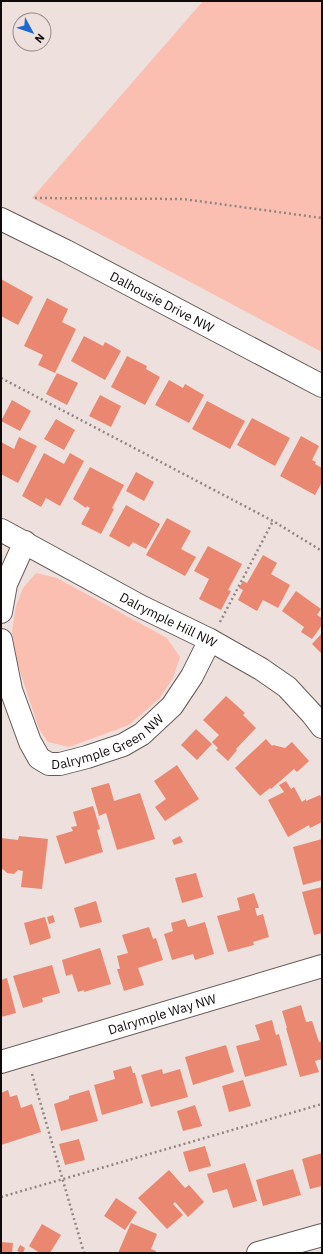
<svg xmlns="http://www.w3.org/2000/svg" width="323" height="1254" font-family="'IBM Plex Sans',sans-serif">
<rect width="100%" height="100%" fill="#ede0dd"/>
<path fill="#fabfb1" d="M 203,1 L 322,1 L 322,352 L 32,198 Z
M 36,573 L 57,578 L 167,638 L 180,657 L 173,678 L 160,698 L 129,725 L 69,747 L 48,742 L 39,729 L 18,665 L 12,632 L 16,606 L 23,588 Z"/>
<path fill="#ea8770" d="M 1,279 L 33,297 L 18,325 L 1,316 Z
M 47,298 L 68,309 L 62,322 L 76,329 L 55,373 L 38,365 L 43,355 L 24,346 Z
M 84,336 L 103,346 L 105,342 L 121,351 L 105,380 L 71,361 Z
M 127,356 L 147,366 L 146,369 L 160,377 L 145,405 L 111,387 Z
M 57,373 L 78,383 L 67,405 L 46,394 Z
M 169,380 L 183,388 L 185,384 L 204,395 L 189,423 L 155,405 Z
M 100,395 L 121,406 L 111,427 L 89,416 Z
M 12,400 L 31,411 L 20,431 L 1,421 Z
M 207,401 L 245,421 L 230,449 L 192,429 Z
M 252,418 L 290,438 L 275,466 L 237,445 Z
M 56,419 L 75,430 L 64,450 L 44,439 Z
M 301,436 L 319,446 L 312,460 L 316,462 L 315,464 L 322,468 L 322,482 L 315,495 L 280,476 Z
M 19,437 L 37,446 L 18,483 L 1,474 L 1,442 L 14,449 Z
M 44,453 L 64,464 L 70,453 L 84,461 L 60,506 L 46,498 L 41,507 L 22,496 Z
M 90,467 L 124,485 L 112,508 L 114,509 L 101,534 L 81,524 L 90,508 L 87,506 L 86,508 L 73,499 Z
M 136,472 L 154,482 L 144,501 L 126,491 Z
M 126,505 L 160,524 L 146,549 L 133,542 L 129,547 L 109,536 Z
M 167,518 L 191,531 L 181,549 L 196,557 L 185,576 L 146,555 Z
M 208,546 L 242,564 L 228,590 L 231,591 L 221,610 L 199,599 L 209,579 L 194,571 Z
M 263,555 L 277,563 L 271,574 L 290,585 L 278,608 L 263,600 L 257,611 L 238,600 L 243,590 L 239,588 L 243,581 L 247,583 Z
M 296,591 L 321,609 L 317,615 L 322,618 L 322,625 L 312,639 L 301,632 L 304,627 L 282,611 Z
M 322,633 L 322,654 L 312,644 Z
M 226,696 L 245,713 L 243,715 L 256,728 L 236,749 L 237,750 L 228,761 L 216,750 L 218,748 L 212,742 L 219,735 L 203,720 Z
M 196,729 L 212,744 L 197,760 L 181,745 Z
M 266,739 L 272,746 L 273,745 L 285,748 L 292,742 L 309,761 L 297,772 L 294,769 L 271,789 L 270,788 L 260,796 L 235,768 Z
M 177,765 L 199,799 L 165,821 L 155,807 L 166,799 L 154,781 Z
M 286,781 L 291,789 L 294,787 L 302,802 L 306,799 L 306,801 L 320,795 L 322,799 L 322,822 L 310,828 L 309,825 L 288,837 L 268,800 L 284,792 L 279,785 Z
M 109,783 L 114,801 L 140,793 L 155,839 L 117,850 L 106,813 L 99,816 L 91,788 Z
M 93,806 L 100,829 L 97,830 L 103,852 L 65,864 L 56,836 L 73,831 L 71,827 L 77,826 L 73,812 Z
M 19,836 L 48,839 L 42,889 L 21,887 L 23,871 L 18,870 L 14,874 L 7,873 L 4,870 L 1,869 L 1,838 L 18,840 Z
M 180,836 L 183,842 L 174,845 L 172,840 Z
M 322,839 L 322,880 L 303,885 L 293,847 Z
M 196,873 L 203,897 L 182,903 L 175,878 Z
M 322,887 L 322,933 L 314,935 L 302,892 Z
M 254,893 L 259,908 L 255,908 L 257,916 L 263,914 L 269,937 L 253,942 L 254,945 L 228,952 L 217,916 L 240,910 L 237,898 Z
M 96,901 L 102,922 L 80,928 L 74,908 Z
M 53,915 L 55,922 L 49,924 L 47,917 Z
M 45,917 L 51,938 L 30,945 L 24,923 Z
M 185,919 L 188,927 L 205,922 L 214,954 L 195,960 L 193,954 L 172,960 L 164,934 L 173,931 L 171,923 Z
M 149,927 L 153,939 L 156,938 L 163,960 L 138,968 L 144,985 L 124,991 L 117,969 L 120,969 L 117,956 L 128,953 L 122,935 Z
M 100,948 L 111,984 L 84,992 L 84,990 L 78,992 L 72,974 L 66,976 L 62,960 Z
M 52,965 L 60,993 L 42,998 L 43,1002 L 23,1008 L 13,976 Z
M 7,978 L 16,1013 L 1,1017 L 1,980 Z
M 301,1005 L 306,1022 L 312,1021 L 319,1042 L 322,1041 L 322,1059 L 315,1061 L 319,1072 L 300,1077 L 286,1028 L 287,1028 L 282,1011 Z
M 272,1020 L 276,1035 L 279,1034 L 287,1065 L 245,1077 L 236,1046 L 260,1040 L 255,1025 Z
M 226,1045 L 234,1072 L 193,1085 L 185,1057 Z
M 131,1066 L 133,1073 L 135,1073 L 143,1103 L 102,1115 L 94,1085 L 115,1079 L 113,1071 Z
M 162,1069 L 163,1074 L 180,1069 L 188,1097 L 151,1107 L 141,1075 Z
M 243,1080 L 251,1106 L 229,1112 L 222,1086 Z
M 8,1090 L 10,1097 L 17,1095 L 21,1108 L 32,1104 L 41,1132 L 1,1145 L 1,1093 Z
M 89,1090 L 98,1121 L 61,1131 L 54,1104 L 69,1099 L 69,1096 Z
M 195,1105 L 202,1126 L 183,1131 L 177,1111 Z
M 79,1139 L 85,1160 L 65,1165 L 59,1144 Z
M 205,1146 L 211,1166 L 189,1172 L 183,1152 Z
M 322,1153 L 322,1186 L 310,1189 L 302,1159 Z
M 245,1163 L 257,1201 L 233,1208 L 227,1189 L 213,1193 L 207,1174 Z
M 293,1169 L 301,1195 L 263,1206 L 256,1180 Z
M 169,1170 L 185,1188 L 189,1185 L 204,1202 L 188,1217 L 175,1202 L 173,1204 L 183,1215 L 167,1229 L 138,1198 Z
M 116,1198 L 137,1212 L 125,1230 L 104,1216 Z
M 131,1223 L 157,1234 L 151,1249 L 156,1251 L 155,1253 L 118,1253 Z
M 42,1224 L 61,1235 L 50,1253 L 40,1253 L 29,1246 Z
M 1,1242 L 13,1243 L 12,1253 L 1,1253 Z
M 20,1245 L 25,1248 L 23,1253 L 17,1251 Z"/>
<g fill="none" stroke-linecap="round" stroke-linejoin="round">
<g stroke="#665b59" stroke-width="24">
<g id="minor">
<path id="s1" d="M 1,530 L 140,606 L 210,640 L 261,669 L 287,687 L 312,714 L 322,727"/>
<path d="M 1,612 L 6,584 L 25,542"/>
<path id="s2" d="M 1,640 L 11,690 L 30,742 L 39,758 L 49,764 L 60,764 L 87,757 L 123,745 L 142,734 L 172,706 L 192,676 L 210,640"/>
<path id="s3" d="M 1,1062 L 322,966"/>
<path d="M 258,1253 L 322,1235"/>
</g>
</g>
<g stroke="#665b59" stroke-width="24">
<g id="tertiary">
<path id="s4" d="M 1,219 L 66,251 L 322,386"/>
</g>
</g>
<path stroke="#908785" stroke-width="2.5" stroke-dasharray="2 3" stroke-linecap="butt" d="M 35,198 L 183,199 L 322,218
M 1,378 L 273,521 L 322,551
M 220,622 L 273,521
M 32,1074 L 84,1253
M 1,1197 L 322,1104"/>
<use href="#minor" stroke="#fff" stroke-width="22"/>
<use href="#tertiary" stroke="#fff" stroke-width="22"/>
</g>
<g text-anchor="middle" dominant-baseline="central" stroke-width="3" stroke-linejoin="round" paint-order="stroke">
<g font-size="13" fill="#0f0b0a" stroke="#ede0dd">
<text stroke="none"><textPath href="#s4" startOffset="181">Dalhousie Drive NW</textPath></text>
<text stroke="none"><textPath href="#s1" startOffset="190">Dalrymple Hill NW</textPath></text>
<text stroke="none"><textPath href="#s2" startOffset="200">Dalrymple Green NW</textPath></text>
<text stroke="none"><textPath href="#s3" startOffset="168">Dalrymple Way NW</textPath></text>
</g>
</g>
<rect width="323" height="1254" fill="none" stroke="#0f0b0a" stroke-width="4"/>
<g transform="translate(32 32) rotate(130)"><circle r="19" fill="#ede0dd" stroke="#948b89"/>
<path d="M0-3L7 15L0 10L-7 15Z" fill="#1c68d3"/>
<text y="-6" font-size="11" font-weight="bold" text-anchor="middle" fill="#0f0b0a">N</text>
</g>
</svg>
